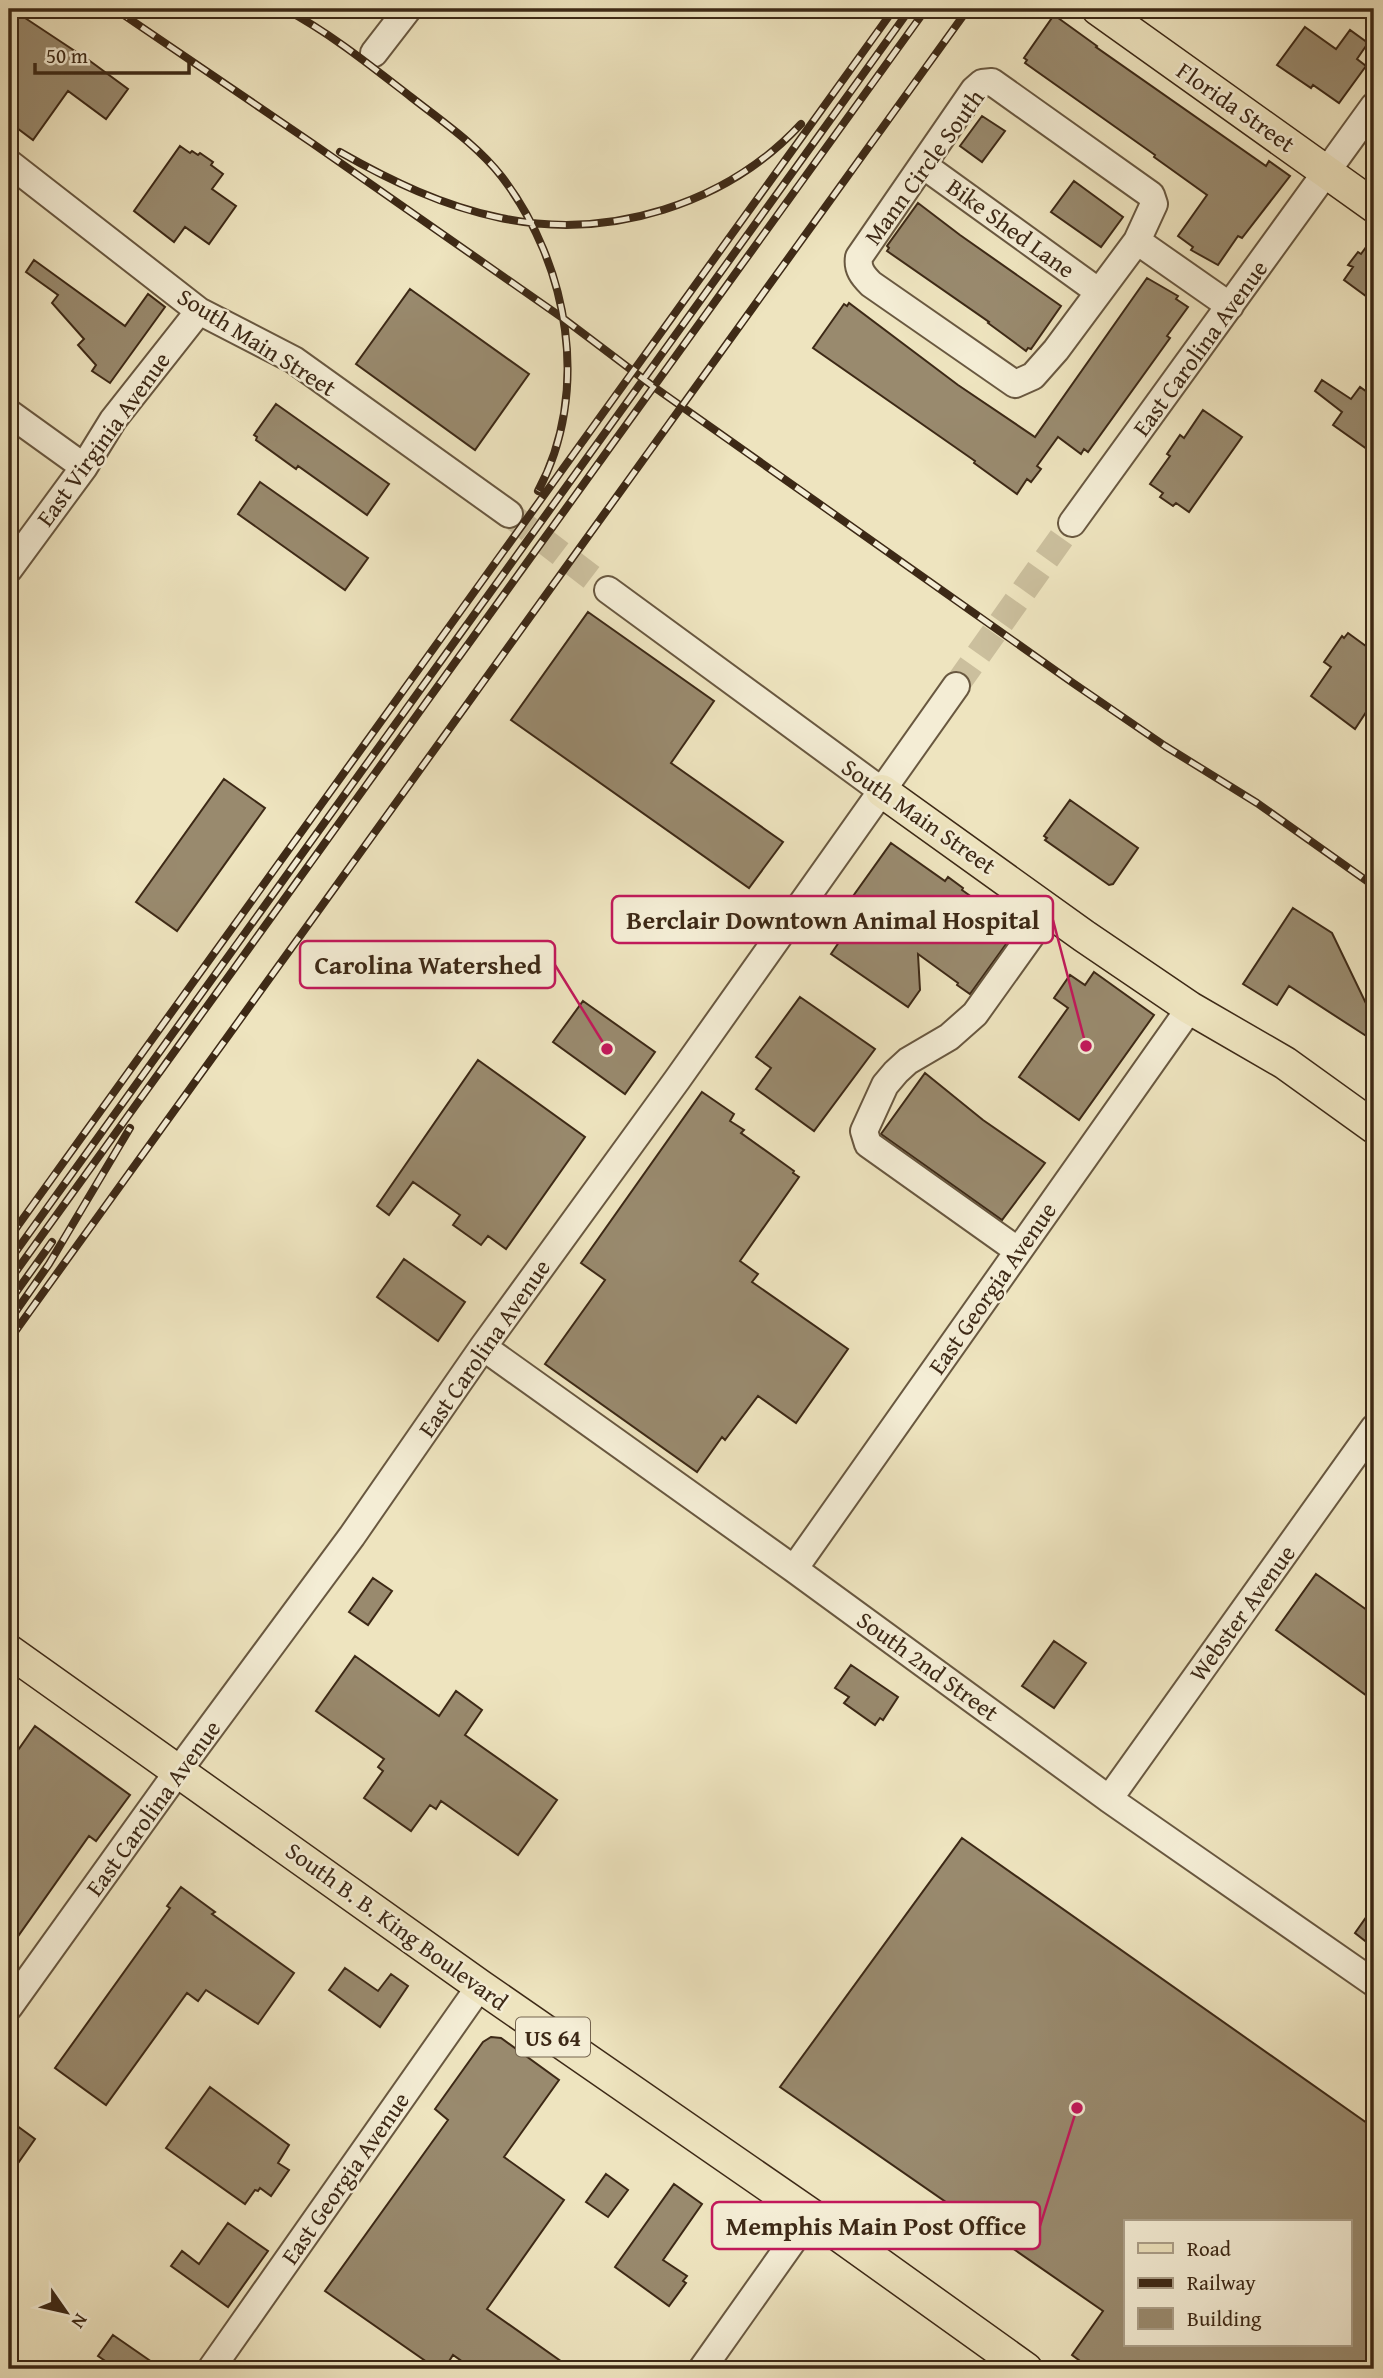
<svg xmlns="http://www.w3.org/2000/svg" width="1383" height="2378" font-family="'Gentium Book Plus',serif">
<rect width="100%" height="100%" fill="#eee4bf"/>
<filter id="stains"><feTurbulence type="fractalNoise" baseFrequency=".00286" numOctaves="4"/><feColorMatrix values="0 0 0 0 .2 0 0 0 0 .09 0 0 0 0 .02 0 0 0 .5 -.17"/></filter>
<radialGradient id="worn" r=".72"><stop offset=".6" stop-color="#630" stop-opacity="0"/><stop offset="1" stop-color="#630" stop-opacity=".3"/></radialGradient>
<path fill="#998a6e" stroke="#3d2916" stroke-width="2" fill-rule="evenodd" d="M 16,12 L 90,61 L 128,89 L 106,119 L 68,91 L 33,140 L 9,122 L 9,22 Z
M 1054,15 L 1097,46 L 1096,47 L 1266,166 L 1269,161 L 1290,176 L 1242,238 L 1238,236 L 1218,265 L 1191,250 L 1193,247 L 1178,236 L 1207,195 L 1154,157 L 1155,155 L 1025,63 L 1027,60 L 1024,58 Z
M 1305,27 L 1336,49 L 1350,30 L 1368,43 L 1357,59 L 1366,66 L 1339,103 L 1313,85 L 1311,88 L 1277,65 Z
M 982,116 L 1005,131 L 982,162 L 960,146 Z
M 180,146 L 190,153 L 192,151 L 198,155 L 200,153 L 213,162 L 211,165 L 223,174 L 212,189 L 236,206 L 209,244 L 185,227 L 174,242 L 134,211 Z
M 1074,181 L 1123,217 L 1101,247 L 1051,212 Z
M 918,203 L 960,235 L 1061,306 L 1031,349 L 1028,348 L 1026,351 L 988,323 L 989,322 L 887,251 L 889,248 L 887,246 Z
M 1374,236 L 1374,302 L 1344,280 L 1353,267 L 1348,265 L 1358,252 L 1361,254 Z
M 34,260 L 125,326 L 148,294 L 165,307 L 110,383 L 92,371 L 96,365 L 78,345 L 84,339 L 52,303 L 58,295 L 26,272 Z
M 1147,278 L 1178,296 L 1176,299 L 1188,307 L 1167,336 L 1170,338 L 1088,452 L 1084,449 L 1081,454 L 1058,437 L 1037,466 L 1041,469 L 1031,482 L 1027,479 L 1017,494 L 974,463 L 975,461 L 813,348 L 844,304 L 847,306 L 849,303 L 958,385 L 1035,437 Z
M 410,289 L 529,374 L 475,450 L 356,364 Z
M 1322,380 L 1351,399 L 1360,387 L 1374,397 L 1374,454 L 1333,425 L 1342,412 L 1315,391 Z
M 276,404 L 389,484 L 367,515 L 298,466 L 296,469 L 256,440 L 257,437 L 254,435 Z
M 1203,410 L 1242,437 L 1189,512 L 1176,503 L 1173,506 L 1160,497 L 1163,493 L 1150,484 L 1170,456 L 1167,454 L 1180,435 L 1184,438 Z
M 260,482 L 368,558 L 345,590 L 238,514 Z
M 588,612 L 714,701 L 671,763 L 783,842 L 749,888 L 511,720 Z
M 1348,633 L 1374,652 L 1374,700 L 1355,729 L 1311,696 L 1331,667 L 1324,662 L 1342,636 L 1344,638 Z
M 224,779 L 265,808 L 177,931 L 136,902 Z
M 1070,800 L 1138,848 L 1113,884 L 1109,885 L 1045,840 L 1047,838 L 1044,836 Z
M 891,843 L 945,881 L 948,877 L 963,888 L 962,890 L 1001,918 L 998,921 L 1014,933 L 970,994 L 957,985 L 958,983 L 918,954 L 920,990 L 908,1007 L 831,954 L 858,914 L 846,906 Z
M 1293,908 L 1332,933 L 1374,1020 L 1374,1041 L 1289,986 L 1277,1005 L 1243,984 Z
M 1094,972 L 1154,1015 L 1079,1120 L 1019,1077 L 1068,1008 L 1054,998 L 1070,975 L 1085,985 Z
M 800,997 L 875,1049 L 814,1131 L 756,1089 L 771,1068 L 756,1057 Z
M 583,1001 L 655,1052 L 625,1094 L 553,1042 Z
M 478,1060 L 585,1137 L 506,1249 L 488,1236 L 481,1245 L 453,1225 L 460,1215 L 413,1182 L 389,1215 L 377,1206 Z
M 925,1073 L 983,1120 L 1045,1163 L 1002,1220 L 881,1134 Z
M 702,1092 L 734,1114 L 730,1121 L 744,1130 L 741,1133 L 794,1171 L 793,1173 L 799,1177 L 740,1261 L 758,1274 L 752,1282 L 848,1349 L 796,1423 L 758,1396 L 725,1440 L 722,1437 L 697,1472 L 545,1364 L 605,1280 L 581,1263 Z
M 404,1259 L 465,1302 L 438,1341 L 377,1297 Z
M 1316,1574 L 1374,1615 L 1374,1701 L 1276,1630 Z
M 373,1578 L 392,1591 L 368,1625 L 349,1612 Z
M 1054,1641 L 1086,1663 L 1054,1708 L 1022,1686 Z
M 355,1656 L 439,1716 L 456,1691 L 482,1710 L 465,1735 L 557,1800 L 518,1855 L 441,1801 L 436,1809 L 430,1805 L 411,1831 L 364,1798 L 383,1771 L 378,1767 L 384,1759 L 316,1711 Z
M 851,1665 L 898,1697 L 883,1720 L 880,1718 L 875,1725 L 844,1703 L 849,1697 L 835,1688 Z
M 35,1726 L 130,1795 L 96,1841 L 89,1836 L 9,1949 L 9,1763 Z
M 962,1838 L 1374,2128 L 1374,2369 L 1091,2369 L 1072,2355 L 1103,2311 L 780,2087 ZM 1126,2222 L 1350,2222 L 1350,2345 L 1126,2345 Z
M 181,1887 L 215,1912 L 212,1914 L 294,1973 L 258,2024 L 206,1990 L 198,2001 L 187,1993 L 106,2105 L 55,2068 L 170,1908 L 167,1906 Z
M 1374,1906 L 1374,1948 L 1355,1933 Z
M 345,1968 L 378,1991 L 391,1974 L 408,1986 L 380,2027 L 329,1990 Z
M 491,2037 L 501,2038 L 559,2080 L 504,2157 L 564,2200 L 487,2309 L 572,2369 L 473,2369 L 453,2355 L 444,2369 L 437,2369 L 325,2291 L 448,2120 L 435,2109 L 483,2042 Z
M 210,2087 L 289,2145 L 278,2163 L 289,2170 L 271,2196 L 260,2188 L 258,2191 L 255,2190 L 245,2204 L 166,2148 Z
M 9,2120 L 35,2139 L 9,2176 Z
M 606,2174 L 628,2190 L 608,2217 L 586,2202 Z
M 674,2184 L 702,2204 L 663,2260 L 687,2276 L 683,2281 L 686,2283 L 669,2306 L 615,2267 Z
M 228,2223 L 268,2251 L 228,2307 L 171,2266 L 182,2251 L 199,2264 Z
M 113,2335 L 162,2369 L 117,2369 L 98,2356 Z"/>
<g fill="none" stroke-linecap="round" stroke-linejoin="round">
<path stroke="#cbbf9d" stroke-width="26" stroke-dasharray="26 13" stroke-linecap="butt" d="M 509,514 L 608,590
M 956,686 L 1072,523"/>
<g stroke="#695840" stroke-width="30">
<path id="minor" d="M 374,53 L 408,9
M 992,82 L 1151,195 L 1154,204 L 1137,241 L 1056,350 L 1033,376 L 1015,384 L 871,284 C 863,276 857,269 859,257 L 974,90 L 982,83 Z
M 9,163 L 199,311 L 294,360 L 509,514
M 923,165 L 1099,292
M 1137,241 L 1230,306
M 9,413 L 84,467
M 1072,523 L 1374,106
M 9,569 L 84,467 L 113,420 L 199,311
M 608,590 L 882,791
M 1017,1250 L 868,1144 L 864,1131 L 885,1085 L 896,1072 L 908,1061 L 949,1037 L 975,1014 L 1050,909
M 483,1347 L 794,1569 L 1109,1799 L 1374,1983
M 794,1569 L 1190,1008
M 1109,1799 L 1374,1428
M 9,2007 L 179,1770 L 352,1536 L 483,1347 L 677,1080 L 956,686
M 211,2369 L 480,1986
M 702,2369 L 811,2215"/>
</g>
<g stroke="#3d2916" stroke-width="35">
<path id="major" d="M 1098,9 L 1374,206
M 882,791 L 1084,936 L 1190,1008 L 1285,1063 L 1374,1127
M 9,1651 L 480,1986 L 811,2215 L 1026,2369"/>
</g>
<use href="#minor" stroke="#f4edd5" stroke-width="26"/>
<use href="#major" stroke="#eee4bf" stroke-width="32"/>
<g stroke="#3d2916" stroke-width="8">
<path id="rail" d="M 115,9 L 312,143 L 564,319 L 654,387 L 1073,683 L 1165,746 L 1257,803 L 1374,886
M 285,9 C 330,33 371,66 411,97 C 443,122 477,145 502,177 C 569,265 591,392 538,491
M 340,152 C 391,181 443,206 501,218 C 609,241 727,204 801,124
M 9,1238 L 894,9
M 9,1261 L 910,9
M 9,1281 L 926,9
M 9,1302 L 52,1242
M 9,1321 L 49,1264 L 130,1128
M 9,1340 L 968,9"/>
</g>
<use href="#rail" stroke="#f4edd5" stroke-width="5" stroke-dasharray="16" stroke-linecap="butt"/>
</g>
<g text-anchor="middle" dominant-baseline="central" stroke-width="5" stroke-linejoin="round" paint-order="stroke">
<rect fill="#f4edd5" stroke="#74644f" stroke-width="2" x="516" y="2017.5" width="74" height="39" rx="5"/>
<g font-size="23" font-weight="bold" fill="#3d2916">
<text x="553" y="2037">US 64</text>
</g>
<g font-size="24" fill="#3d2916" stroke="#f4edd5">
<text transform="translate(1236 107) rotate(35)">Florida Street</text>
<text transform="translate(924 167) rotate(-54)">Mann Circle South</text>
<text transform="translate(1011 228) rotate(36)">Bike Shed Lane</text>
<text transform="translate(257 342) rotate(32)">South Main Street</text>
<text transform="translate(1200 348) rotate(-54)">East Carolina Avenue</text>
<text transform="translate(103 439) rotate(-54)">East Virginia Avenue</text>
<text transform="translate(919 816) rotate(35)">South Main Street</text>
<text transform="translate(992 1288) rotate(-55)">East Georgia Avenue</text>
<text transform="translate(484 1348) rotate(-55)">East Carolina Avenue</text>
<text transform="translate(1242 1613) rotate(-54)">Webster Avenue</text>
<text transform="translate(928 1666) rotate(36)">South 2nd Street</text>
<text transform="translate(153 1808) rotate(-54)">East Carolina Avenue</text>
<text transform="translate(397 1926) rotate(36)">South B. B. King Boulevard</text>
<text transform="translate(345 2178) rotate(-55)">East Georgia Avenue</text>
</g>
</g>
<path fill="none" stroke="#c2185b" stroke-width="2.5" d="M1086 1046L1053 920M607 1049L555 965M1077 2108L1040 2226"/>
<g fill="#c2185b" stroke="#f4edd5" stroke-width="2.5">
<circle cx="1086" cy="1046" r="7"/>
<circle cx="607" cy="1049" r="7"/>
<circle cx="1077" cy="2108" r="7"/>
</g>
<g fill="#f4edd5" stroke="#c2185b" stroke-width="2.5">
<rect x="612" y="896" width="441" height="47" rx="7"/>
<rect x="300" y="941" width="255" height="47" rx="7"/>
<rect x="712" y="2202" width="328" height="47" rx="7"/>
</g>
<g font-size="26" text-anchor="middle" font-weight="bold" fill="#3d2916">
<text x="833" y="929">Berclair Downtown Animal Hospital</text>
<text x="428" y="974">Carolina Watershed</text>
<text x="876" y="2235">Memphis Main Post Office</text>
</g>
<rect width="1383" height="2378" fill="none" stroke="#eee4bf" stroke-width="35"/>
<rect x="10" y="10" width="1362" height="2357" fill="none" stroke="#3d2916" stroke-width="3.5"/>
<rect x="18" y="18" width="1348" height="2343" fill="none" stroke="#3d2916" stroke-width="2"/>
<rect x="1124" y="2220" width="228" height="126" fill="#f4edd5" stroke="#ab9f89" stroke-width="2"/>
<rect x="1138" y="2243" width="35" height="10" fill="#eee4bf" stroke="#ab9f89" stroke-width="2"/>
<text x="1187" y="2256" font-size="21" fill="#3d2916">Road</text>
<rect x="1138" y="2278" width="35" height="10" fill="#3d2916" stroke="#ab9f89" stroke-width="2"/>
<text x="1187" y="2290" font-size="21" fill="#3d2916">Railway</text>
<rect x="1138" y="2308" width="35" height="21" fill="#998a6e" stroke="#ab9f89" stroke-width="2"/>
<text x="1187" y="2326" font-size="21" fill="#3d2916">Building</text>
<g transform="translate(66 2312) rotate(124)" stroke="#f4edd5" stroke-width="5" paint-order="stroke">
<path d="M0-5L12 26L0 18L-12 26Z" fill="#3d2916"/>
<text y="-10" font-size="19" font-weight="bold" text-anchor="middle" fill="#3d2916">N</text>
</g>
<path d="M35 63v10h154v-10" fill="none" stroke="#3d2916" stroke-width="3.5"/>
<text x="46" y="63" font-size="21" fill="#3d2916" stroke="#f4edd5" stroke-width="5" paint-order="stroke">50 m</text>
<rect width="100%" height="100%" filter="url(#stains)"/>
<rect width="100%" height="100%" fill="url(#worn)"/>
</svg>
